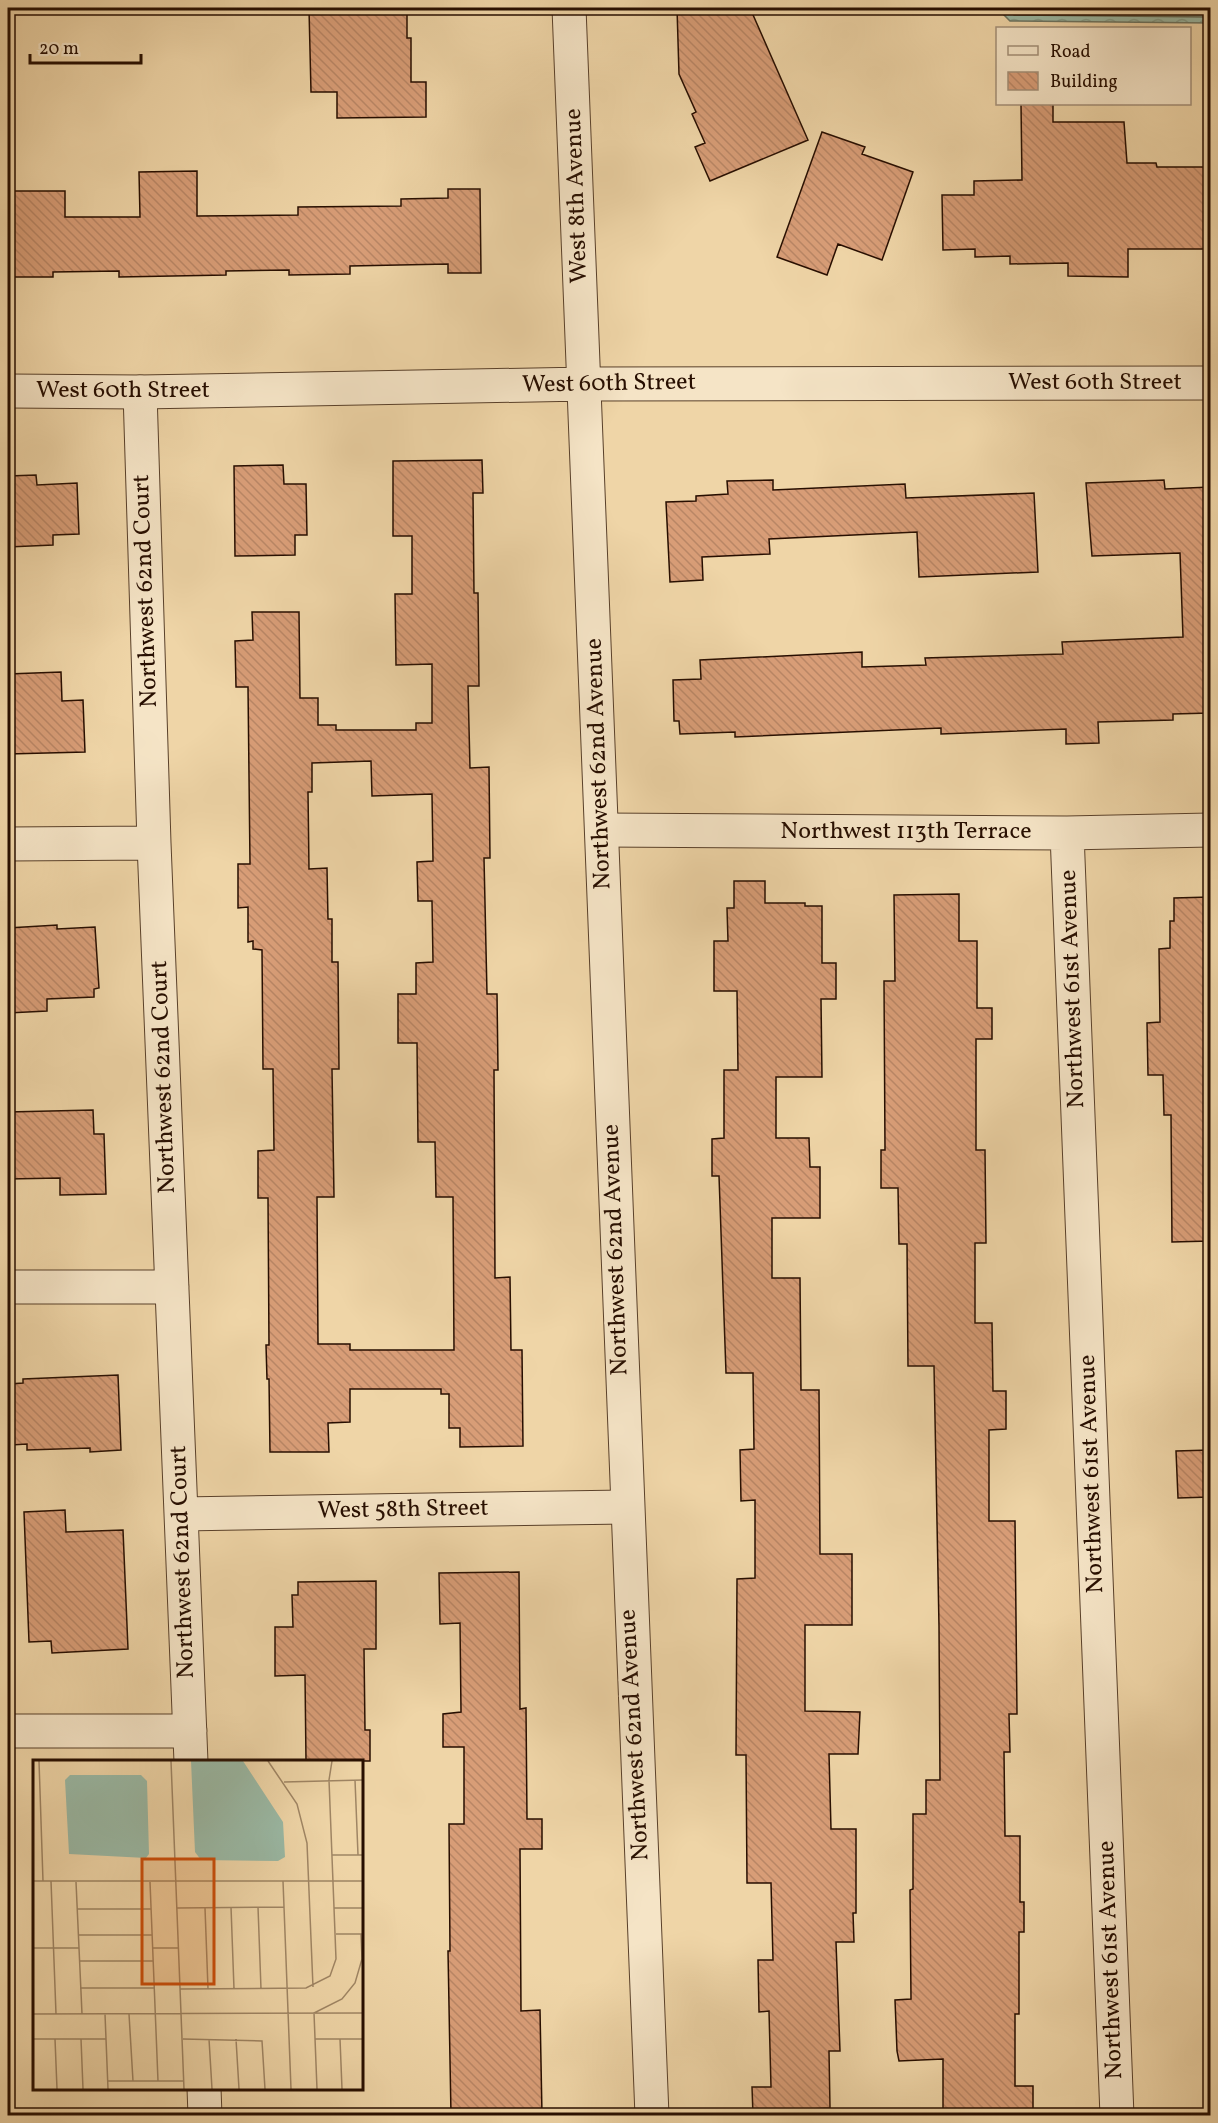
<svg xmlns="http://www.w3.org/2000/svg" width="1218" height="2123" font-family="Vollkorn,serif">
<defs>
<pattern id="water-waves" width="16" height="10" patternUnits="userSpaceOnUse" patternTransform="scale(1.5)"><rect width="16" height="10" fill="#9ab9a5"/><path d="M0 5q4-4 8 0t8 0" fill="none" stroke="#859e8c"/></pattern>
<pattern id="building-back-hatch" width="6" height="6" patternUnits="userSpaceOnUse" patternTransform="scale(1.5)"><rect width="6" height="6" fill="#d89d77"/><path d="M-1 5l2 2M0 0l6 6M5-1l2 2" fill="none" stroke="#b98665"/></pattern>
</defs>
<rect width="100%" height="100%" fill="#efd5a7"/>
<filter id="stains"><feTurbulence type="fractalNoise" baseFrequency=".00333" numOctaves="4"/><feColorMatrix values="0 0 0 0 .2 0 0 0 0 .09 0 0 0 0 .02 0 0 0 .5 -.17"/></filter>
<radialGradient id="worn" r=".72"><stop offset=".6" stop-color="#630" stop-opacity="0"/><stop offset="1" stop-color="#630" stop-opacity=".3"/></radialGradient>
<path fill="url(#water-waves)" stroke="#6c7563" stroke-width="1.5" d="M 997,8 L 1210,8 L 1210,23 L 1010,21 Z"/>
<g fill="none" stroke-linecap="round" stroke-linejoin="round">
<path stroke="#606452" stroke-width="1.5" d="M 1005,8 L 1014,15 L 1210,17
M 1016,8 L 1210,9"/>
</g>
<path fill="url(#building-back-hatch)" stroke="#270e00" stroke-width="1.5" fill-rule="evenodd" d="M 407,8 L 407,38 L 411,38 L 411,82 L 426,82 L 426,117 L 337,118 L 337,92 L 311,92 L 309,9 Z
M 677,8 L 750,8 L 808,140 L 710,181 L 695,147 L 705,143 L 692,114 L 696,112 L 679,74 Z
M 1021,104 L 1053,104 L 1053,122 L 1124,122 L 1127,163 L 1156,163 L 1157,167 L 1210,167 L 1210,249 L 1128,249 L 1128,277 L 1068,276 L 1068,263 L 1010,264 L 1010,256 L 975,257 L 975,249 L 943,250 L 942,195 L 974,195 L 974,181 L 1022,180 Z
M 822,132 L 865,147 L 862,154 L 913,172 L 882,260 L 838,244 L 827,275 L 777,257 Z
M 197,171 L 197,216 L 298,215 L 298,207 L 401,206 L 401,199 L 448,198 L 448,189 L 480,189 L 481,273 L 448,273 L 448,264 L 350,266 L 350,274 L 289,275 L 289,270 L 226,271 L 226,275 L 119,277 L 119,271 L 53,272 L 53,277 L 8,277 L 8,207 L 11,207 L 10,191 L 65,191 L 65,217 L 140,217 L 139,172 Z
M 482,460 L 483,493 L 473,493 L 474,593 L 478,593 L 479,686 L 468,686 L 470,768 L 489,767 L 490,858 L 484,858 L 487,994 L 497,994 L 498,1070 L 494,1070 L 495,1278 L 510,1277 L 511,1350 L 522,1350 L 523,1446 L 460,1447 L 460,1428 L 449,1428 L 449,1394 L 441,1394 L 441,1389 L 350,1389 L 350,1422 L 328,1423 L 329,1452 L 270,1452 L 269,1379 L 267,1379 L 266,1345 L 269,1345 L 268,1198 L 258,1198 L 258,1151 L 274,1150 L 273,1069 L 263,1069 L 262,950 L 253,949 L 253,941 L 248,942 L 248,907 L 238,908 L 238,864 L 250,864 L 248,687 L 236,687 L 235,641 L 253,640 L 252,612 L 299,612 L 300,698 L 318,698 L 318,725 L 336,725 L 336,730 L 416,730 L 416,723 L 432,723 L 432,664 L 396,665 L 395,594 L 412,594 L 412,536 L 393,536 L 393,461 ZM 371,761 L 372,796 L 432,794 L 433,861 L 417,862 L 418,901 L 432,901 L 433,962 L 416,963 L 416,994 L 398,994 L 398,1043 L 417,1043 L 418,1142 L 435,1142 L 436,1197 L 453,1197 L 454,1350 L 350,1350 L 350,1344 L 318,1344 L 317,1197 L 334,1197 L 332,1069 L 339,1069 L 338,962 L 332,962 L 332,919 L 328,919 L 327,868 L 309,869 L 308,792 L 312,792 L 312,763 Z
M 283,465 L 284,484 L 306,484 L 307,535 L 295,535 L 295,555 L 235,556 L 234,466 Z
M 36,475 L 37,485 L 77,483 L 79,534 L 53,535 L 53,545 L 8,547 L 8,476 Z
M 773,480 L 773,490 L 905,484 L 906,498 L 1034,493 L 1038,572 L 919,577 L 917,532 L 769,539 L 770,554 L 702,557 L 703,580 L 670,582 L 666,502 L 696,501 L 696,496 L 728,494 L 727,481 Z
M 1164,480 L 1165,489 L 1210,487 L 1210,713 L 1173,714 L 1173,720 L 1098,722 L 1099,743 L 1066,744 L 1066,729 L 941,734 L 941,728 L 735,737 L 735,732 L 680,734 L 679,721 L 674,721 L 673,680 L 701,679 L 700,660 L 862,652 L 862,667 L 926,665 L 925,658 L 1063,654 L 1062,642 L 1183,637 L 1180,553 L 1092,556 L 1086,483 Z
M 61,672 L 62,701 L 83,700 L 85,752 L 8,754 L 8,674 Z
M 734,881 L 765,881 L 765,903 L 805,903 L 805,906 L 822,906 L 822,963 L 836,963 L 836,999 L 821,999 L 822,1077 L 776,1077 L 776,1138 L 809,1138 L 810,1167 L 820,1167 L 820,1218 L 772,1218 L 772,1278 L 800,1278 L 801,1390 L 819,1390 L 820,1554 L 852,1554 L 852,1625 L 805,1625 L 805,1711 L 860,1712 L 858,1754 L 829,1754 L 831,1829 L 856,1829 L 856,1913 L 853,1913 L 854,1942 L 836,1942 L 840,2051 L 829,2051 L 830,2108 L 810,2109 L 810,2115 L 753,2115 L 752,2087 L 771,2087 L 769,2011 L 759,2012 L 758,1960 L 773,1960 L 771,1883 L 747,1883 L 746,1755 L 736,1755 L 737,1579 L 755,1578 L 755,1500 L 741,1501 L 740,1450 L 754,1449 L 753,1373 L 726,1373 L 719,1176 L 712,1176 L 712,1139 L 724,1138 L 724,1070 L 738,1070 L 737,991 L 714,991 L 714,941 L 728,941 L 727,908 L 734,908 Z
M 959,894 L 959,941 L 977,941 L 977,1008 L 992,1008 L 992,1039 L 976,1039 L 976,1150 L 985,1150 L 986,1243 L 975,1243 L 975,1323 L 992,1323 L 993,1391 L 1006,1391 L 1006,1429 L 989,1430 L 989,1521 L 1015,1521 L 1017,1714 L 1009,1714 L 1010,1752 L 1004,1752 L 1005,1836 L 1020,1836 L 1020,1902 L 1024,1902 L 1024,1932 L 1019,1932 L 1019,2014 L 1015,2014 L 1015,2086 L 1033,2086 L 1033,2115 L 943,2115 L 943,2059 L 899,2061 L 897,2051 L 895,2000 L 911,1999 L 910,1890 L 913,1889 L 913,1814 L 926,1814 L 926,1780 L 940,1780 L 939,1626 L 934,1366 L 908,1366 L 907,1244 L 899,1244 L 898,1188 L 881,1188 L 881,1150 L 885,1150 L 884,981 L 895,981 L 894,895 Z
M 1210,897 L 1210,1241 L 1172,1242 L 1171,1115 L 1164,1115 L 1163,1075 L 1148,1075 L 1147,1023 L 1160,1022 L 1159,949 L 1170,948 L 1170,921 L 1174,921 L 1174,898 Z
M 57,925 L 57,929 L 95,927 L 99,988 L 94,989 L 94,997 L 47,999 L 47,1011 L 8,1013 L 8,928 Z
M 93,1110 L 94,1134 L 104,1134 L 106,1194 L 60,1195 L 60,1178 L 8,1179 L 8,1112 Z
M 118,1375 L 121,1450 L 90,1452 L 90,1448 L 27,1450 L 27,1444 L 11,1445 L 9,1384 L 23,1383 L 23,1379 Z
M 1210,1450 L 1210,1497 L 1178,1498 L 1176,1451 Z
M 65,1510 L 66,1532 L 123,1530 L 128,1649 L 52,1653 L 51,1641 L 29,1642 L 24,1512 Z
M 519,1572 L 520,1709 L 526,1708 L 527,1819 L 542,1819 L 542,1849 L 520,1849 L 521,2011 L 540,2010 L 542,2115 L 451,2115 L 448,1951 L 450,1951 L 449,1824 L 464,1824 L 464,1747 L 443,1747 L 443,1714 L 461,1712 L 460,1623 L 440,1624 L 439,1573 Z
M 376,1581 L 376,1649 L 364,1649 L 365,1730 L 370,1730 L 370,1761 L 306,1761 L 305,1675 L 275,1676 L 275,1627 L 293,1627 L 292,1595 L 298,1595 L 298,1582 Z"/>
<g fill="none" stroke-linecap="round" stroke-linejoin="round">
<g stroke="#59402a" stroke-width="35">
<path id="minor" d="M 140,392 L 154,843 L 191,1762
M 602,830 L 1067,833 L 1210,830
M 1067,833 L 1117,2116
M 8,844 L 154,843
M 8,1287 L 172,1287
M 181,1514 L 625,1507
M 8,1731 L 190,1731
M 204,2088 L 205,2116"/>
</g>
<g stroke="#59402a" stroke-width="35">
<path id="tertiary" d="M 569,8 C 598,710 620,1413 652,2116
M 8,391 L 140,392 L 585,384 L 1210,383"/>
</g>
<use href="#minor" stroke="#f5e4c6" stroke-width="33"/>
<use href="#tertiary" stroke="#f5e4c6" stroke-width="33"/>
</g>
<g text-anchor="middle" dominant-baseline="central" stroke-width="6" stroke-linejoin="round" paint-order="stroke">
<g font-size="24" fill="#270e00" stroke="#f5e4c6">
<text transform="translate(577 196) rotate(-92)">West 8th Avenue</text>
<text x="1095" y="383">West 60th Street</text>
<text transform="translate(609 384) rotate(-1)">West 60th Street</text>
<text x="123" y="391">West 60th Street</text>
<text transform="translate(146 591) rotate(-92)">Northwest 62nd Court</text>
<text transform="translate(599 764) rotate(-92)">Northwest 62nd Avenue</text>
<text x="906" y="832">Northwest 113th Terrace</text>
<text transform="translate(1073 989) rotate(-92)">Northwest 61st Avenue</text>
<text transform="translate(164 1077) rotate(-92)">Northwest 62nd Court</text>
<text transform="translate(616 1250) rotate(-92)">Northwest 62nd Avenue</text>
<text transform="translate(1092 1474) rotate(-92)">Northwest 61st Avenue</text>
<text transform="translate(403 1510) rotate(-1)">West 58th Street</text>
<text transform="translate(183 1562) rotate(-92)">Northwest 62nd Court</text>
<text transform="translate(635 1735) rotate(-93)">Northwest 62nd Avenue</text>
<text transform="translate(1111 1960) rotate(-92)">Northwest 61st Avenue</text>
</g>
</g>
<g transform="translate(33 1760)">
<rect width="330" height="330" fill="#efd5a7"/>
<path d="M 158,1 L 210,1 L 250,62 L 252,97 L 245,101 L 168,100 L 162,92 ZM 37,15 L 108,15 L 114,21 L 116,94 L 113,98 L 36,94 L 32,20 Z" fill="#9ab9a5"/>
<path fill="none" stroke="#9f8564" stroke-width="1.5" d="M 6,1 L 10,121M 138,1 L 151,329M 235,1 L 264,44 L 274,83 L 280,227M 322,20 L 325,95M 251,22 L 330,20M 299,95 L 330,95M 0,121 L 330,121M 18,121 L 23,254M 250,121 L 258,329M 43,122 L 49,254M 117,122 L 125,321M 198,147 L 201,229M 225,147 L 228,229M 144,148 L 251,147M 172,148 L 175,229M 301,148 L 330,148M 44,149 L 118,149M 303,174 L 329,174M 45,175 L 119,175M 0,188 L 46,188M 119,188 L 146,188M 46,201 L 120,201M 47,228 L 121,228M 147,229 L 273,228 L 297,216 L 303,199 L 296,20 L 299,1M 0,254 L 330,253M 72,254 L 75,329M 96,254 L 100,321M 0,279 L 73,279M 22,279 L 24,329M 48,279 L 50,329M 150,279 L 229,281 L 232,329M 176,279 L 179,329M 203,279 L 206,329M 282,279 L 330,279M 307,279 L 309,329M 74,321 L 151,321M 284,329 L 281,253 L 309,239 L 322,223 L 329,199 L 328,174"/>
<path fill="#cb4e0a" fill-opacity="0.15" stroke="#cb4e0a" stroke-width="3" d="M 109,99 L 181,99 L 181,224 L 109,224 Z"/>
<rect width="330" height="330" fill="none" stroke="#270e00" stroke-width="3"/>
</g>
<rect width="1218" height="2123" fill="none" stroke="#efd5a7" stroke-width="30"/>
<rect x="9" y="9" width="1200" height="2105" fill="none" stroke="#270e00" stroke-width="3"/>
<rect x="15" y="15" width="1188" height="2093" fill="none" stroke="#270e00" stroke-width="1.5"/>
<rect x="996" y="27" width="195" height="78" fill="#f5e4c6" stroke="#a38e77" stroke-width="1.5"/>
<rect x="1008" y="46" width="30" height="9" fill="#f5e4c6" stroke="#a38e77" stroke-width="1.5"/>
<text x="1050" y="57" font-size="18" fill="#270e00">Road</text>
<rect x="1008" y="72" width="30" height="18" fill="url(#building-back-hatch)" stroke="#a38e77" stroke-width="1.5"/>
<text x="1050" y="87" font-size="18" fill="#270e00">Building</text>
<path d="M30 54v9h111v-9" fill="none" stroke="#270e00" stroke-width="3"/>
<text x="39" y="54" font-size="18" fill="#270e00" stroke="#f5e4c6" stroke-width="4.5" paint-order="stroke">20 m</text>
<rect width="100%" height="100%" filter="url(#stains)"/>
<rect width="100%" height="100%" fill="url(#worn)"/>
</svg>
